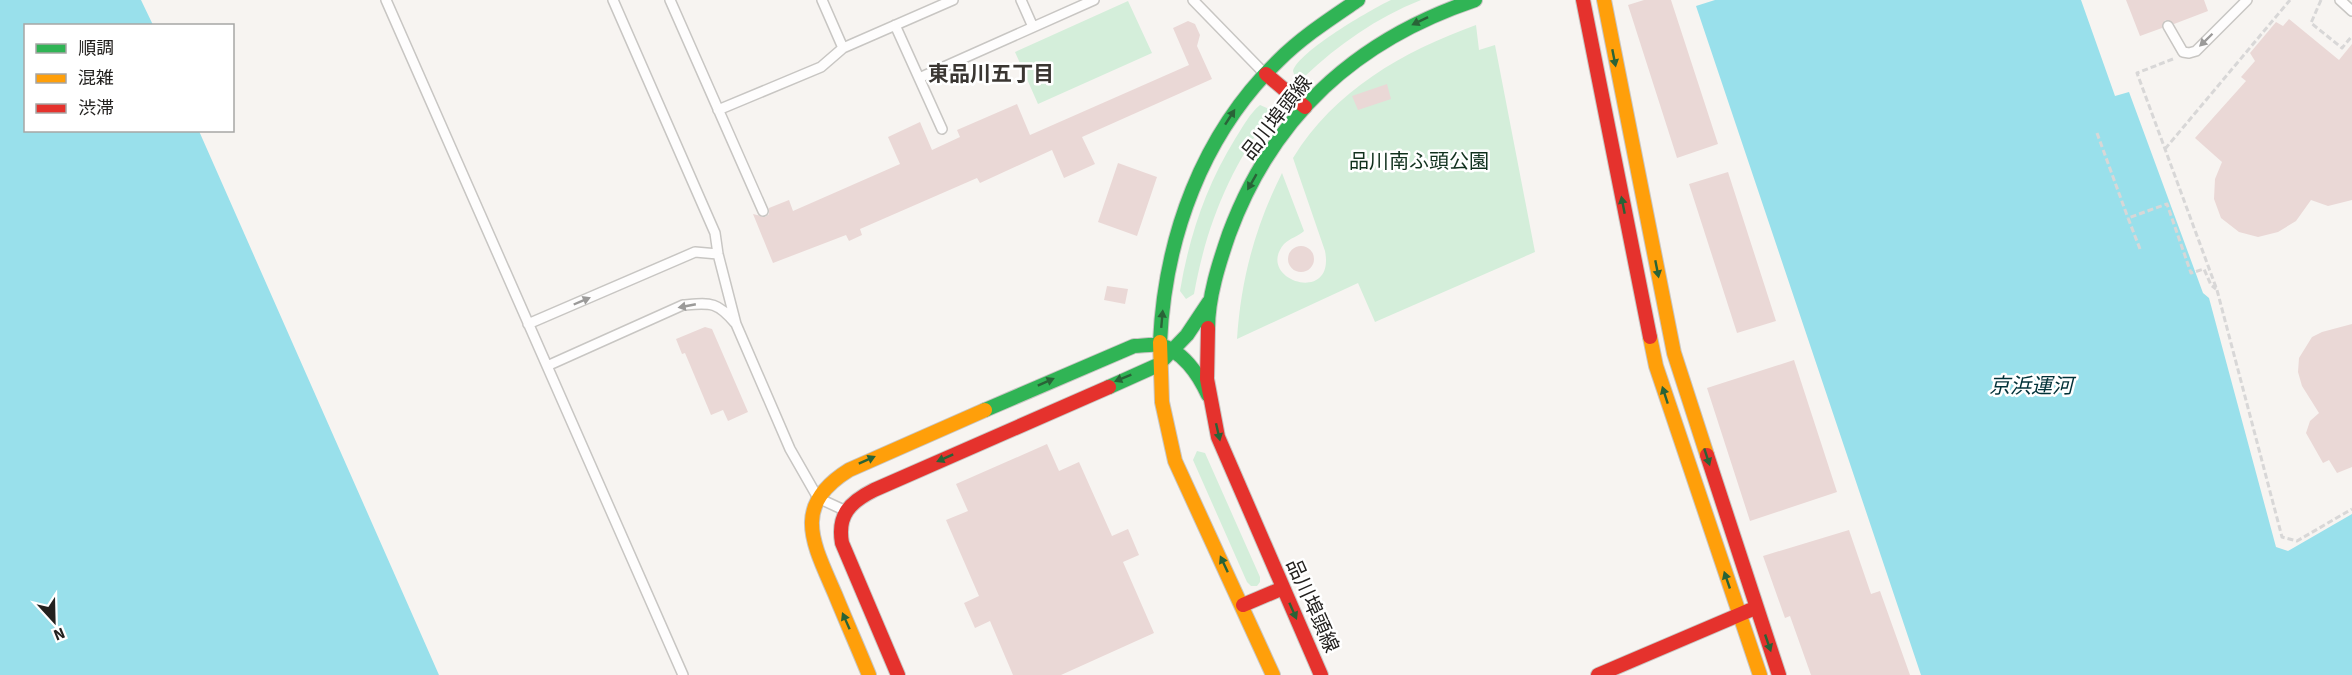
<svg xmlns="http://www.w3.org/2000/svg" width="2352" height="675" font-family="'Source Sans 3','Noto Sans JP',sans-serif">
<rect width="100%" height="100%" fill="#f7f4f1"/>
<path fill="#d4eeda" d="M 1391,0 L 1421,0 C 1376,18 1339,44 1304,77 L 1295,77 L 1293,71 C 1299,51 1370,10 1391,0 Z
M 1128,1 L 1152,53 L 1038,104 L 1015,52 Z
M 1476,25 L 1479,50 L 1495,45 L 1535,252 L 1375,322 L 1358,283 L 1237,339 C 1241,279 1255,227 1282,173 L 1304,231 C 1299,236 1290,238 1284,244 C 1254,280 1336,306 1325,251 L 1293,158 C 1335,90 1402,52 1476,25 Z
M 1260,105 L 1269,109 L 1269,116 C 1229,170 1206,227 1194,294 L 1186,299 L 1180,291 C 1189,237 1206,186 1235,139 C 1242,128 1250,113 1260,105 Z
M 1197,451 L 1205,453 L 1260,577 L 1260,582 L 1257,586 L 1251,586 L 1247,582 L 1193,460 Z"/>
<path fill="#99e0eb" d="M 0,0 L 141,0 L 153,25 L 26,26 L 26,130 L 199,131 L 439,675 L 0,675 Z
M 1715,0 L 2081,0 L 2115,96 L 2129,92 L 2203,293 L 2209,298 L 2276,547 L 2288,551 L 2352,514 L 2352,675 L 1921,675 L 1696,6 Z"/>
<path fill="#ead8d6" d="M 1644,0 L 1671,0 L 1718,144 L 1677,158 L 1628,5 Z
M 2126,0 L 2204,0 L 2208,11 L 2174,24 L 2165,20 L 2162,28 L 2140,36 Z
M 2289,19 L 2339,60 L 2352,44 L 2352,200 L 2328,206 L 2311,200 L 2296,221 L 2278,232 L 2258,237 L 2239,232 L 2221,218 L 2214,199 L 2215,179 L 2222,162 L 2195,138 L 2246,81 L 2241,77 L 2255,61 L 2250,53 L 2276,22 L 2283,26 Z
M 1188,21 L 1195,24 L 1200,35 L 1197,46 L 1212,79 L 1082,137 L 1095,164 L 1064,178 L 1052,150 L 980,183 L 977,178 L 860,229 L 862,235 L 849,241 L 846,235 L 773,263 L 753,214 L 765,217 L 769,214 L 769,208 L 789,200 L 793,211 L 900,164 L 888,137 L 920,122 L 932,150 L 960,137 L 957,130 L 1017,104 L 1030,135 L 1189,65 L 1173,28 Z
M 1387,84 L 1391,99 L 1358,110 L 1352,96 Z
M 1118,163 L 1157,177 L 1137,236 L 1098,222 Z
M 1728,172 L 1776,321 L 1737,333 L 1689,184 Z
M1288 259a13 13 0 1 1 26 0a13 13 0 1 1-26 0Z
M 1107,286 L 1128,289 L 1125,304 L 1104,300 Z
M 2352,324 L 2352,467 L 2337,473 L 2329,460 L 2323,463 L 2306,433 L 2310,421 L 2319,413 L 2302,386 L 2298,372 L 2299,358 L 2312,337 L 2322,332 Z
M 705,327 L 712,329 L 748,412 L 728,421 L 723,410 L 711,415 L 685,353 L 682,354 L 676,339 Z
M 1794,360 L 1837,492 L 1750,521 L 1707,388 Z
M 1047,444 L 1059,471 L 1079,462 L 1112,536 L 1128,529 L 1139,555 L 1123,562 L 1154,633 L 1061,675 L 1013,675 L 990,621 L 975,628 L 964,603 L 979,596 L 946,520 L 968,511 L 956,484 Z
M 1849,530 L 1871,594 L 1880,591 L 1910,675 L 1811,675 L 1790,616 L 1785,618 L 1763,556 Z"/>
<g fill="none" stroke-linecap="round" stroke-linejoin="round">
<g stroke="#c8c6c3" stroke-width="12">
<path id="lane" d="M 386,0 L 683,675
M 613,0 L 715,233 L 718,254 L 736,324 L 790,449 L 818,498 L 844,510
M 670,0 L 763,211
M 822,0 L 843,48
M 1021,0 L 1033,27
M 1193,0 L 1264,73
M 2340,0 L 2352,11
M 895,25 L 942,129
M 2168,26 L 2183,52 L 2189,53 L 2196,51 L 2247,0
M 919,78 L 1094,0
M 718,110 L 821,67 L 843,48 L 953,0
M 528,324 L 695,252 L 718,254
M 547,366 L 683,305 C 710,303 717,301 735,323"/>
</g>
<g stroke="#c8c6c3" stroke-width="16">
<path id="fast" d="M 1208,328 C 1208,297 1219,263 1229,234 C 1273,115 1356,40 1475,0
M 1160,342 C 1165,237 1202,135 1278,61 C 1302,37 1330,19 1358,0
M 1109,387 L 1158,365 L 1187,335 L 1209,302
M 985,410 L 1134,346 C 1142,346 1150,344 1158,345 C 1182,349 1199,375 1208,395"/>
</g>
<g stroke="#c8c6c3" stroke-width="16">
<path id="slow" d="M 1604,0 L 1674,353 L 1707,455
M 1650,337 L 1656,366 L 1760,675
M 1160,342 L 1162,402 L 1175,461 L 1273,675
M 869,675 C 858,648 846,621 835,594 C 813,543 791,506 849,470 L 985,410"/>
</g>
<g stroke="#c8c6c3" stroke-width="16">
<path id="jam" d="M 1583,0 L 1650,337
M 1266,74 L 1305,107
M 1208,328 L 1207,379 L 1218,437 L 1321,675
M 1707,455 L 1779,675
M 1243,605 L 1283,588
M 898,675 L 842,543 C 837,515 850,502 874,490 L 1109,387
M 1598,675 L 1755,608"/>
</g>
<path stroke="#d8d7d7" stroke-width="3" stroke-dasharray="6 3" stroke-linecap="butt" d="M 2321,0 L 2311,23 L 2342,48 L 2352,36
M 2173,59 L 2137,73 L 2217,290 L 2282,537 L 2297,541 L 2352,509
M 2097,133 L 2128,218
M 2165,149 L 2290,0
M 2140,249 L 2128,218 L 2167,204 L 2191,273 L 2204,269 L 2211,285 L 2216,289"/>
<use href="#lane" stroke="#fefdfd" stroke-width="9"/>
<use href="#fast" stroke="#30b455" stroke-width="14"/>
<use href="#slow" stroke="#ff9f0a" stroke-width="14"/>
<use href="#jam" stroke="#e5322d" stroke-width="14"/>
</g>
<defs><path id="oneway-solid" d="M-6-.8H1V-3.2L6.5 0L1 3.2V.8H-6Z" transform="scale(1.5)"/></defs>
<g fill="#296337">
<use href="#oneway-solid" transform="translate(1420 21) rotate(154)"/>
<use href="#oneway-solid" transform="translate(1614 58) rotate(79)"/>
<use href="#oneway-solid" transform="translate(1230 117) rotate(-57)"/>
<use href="#oneway-solid" transform="translate(1252 182) rotate(120)"/>
<use href="#oneway-solid" transform="translate(1623 205) rotate(-101)"/>
<use href="#oneway-solid" transform="translate(1657 269) rotate(79)"/>
<use href="#oneway-solid" transform="translate(1162 319) rotate(-85)"/>
<use href="#oneway-solid" transform="translate(1123 378) rotate(158)"/>
<use href="#oneway-solid" transform="translate(1046 382) rotate(-24)"/>
<use href="#oneway-solid" transform="translate(1665 395) rotate(-108)"/>
<use href="#oneway-solid" transform="translate(1218 432) rotate(77)"/>
<use href="#oneway-solid" transform="translate(1707 457) rotate(72)"/>
<use href="#oneway-solid" transform="translate(945 458) rotate(156)"/>
<use href="#oneway-solid" transform="translate(867 460) rotate(-24)"/>
<use href="#oneway-solid" transform="translate(1224 564) rotate(-115)"/>
<use href="#oneway-solid" transform="translate(1727 580) rotate(-109)"/>
<use href="#oneway-solid" transform="translate(1293 611) rotate(66)"/>
<use href="#oneway-solid" transform="translate(846 621) rotate(-114)"/>
<use href="#oneway-solid" transform="translate(1768 643) rotate(71)"/>
</g>
<g fill="#9b9a99">
<use href="#oneway-solid" transform="translate(2206 40) rotate(136)"/>
<use href="#oneway-solid" transform="translate(582 301) rotate(-23)"/>
<use href="#oneway-solid" transform="translate(687 306) rotate(169)"/>
</g>
<g text-anchor="middle" dominant-baseline="central" stroke-width="5" stroke-linejoin="round" paint-order="stroke">
<g font-size="20" fill="#23211f" stroke="#fff">
<text transform="translate(1277 118) rotate(-52)">品川埠頭線</text>
<text transform="translate(1312 606) rotate(66)">品川埠頭線</text>
</g>
<g font-size="20" fill="#11311e" stroke="#fff">
<text x="1419" y="162">品川南ふ頭公園</text>
</g>
<g font-size="21" font-weight="bold" fill="#3a3632" stroke="#fff">
<text x="991" y="74">東品川五丁目</text>
</g>
<g font-size="21" font-style="italic" fill="#003138" stroke="#fff">
<text x="2031" y="386">京浜運河</text>
</g>
</g>
<rect x="24" y="24" width="210" height="108" fill="#ffffff" stroke="#a7a6a5" stroke-width="1.5"/>
<rect x="36" y="44" width="30" height="9" fill="#30b455" stroke="#a7a6a5" stroke-width="1.5"/>
<text x="78" y="54" font-size="18" fill="#23211f">順調</text>
<rect x="36" y="74" width="30" height="9" fill="#ff9f0a" stroke="#a7a6a5" stroke-width="1.5"/>
<text x="78" y="84" font-size="18" fill="#23211f">混雑</text>
<rect x="36" y="104" width="30" height="9" fill="#e5322d" stroke="#a7a6a5" stroke-width="1.5"/>
<text x="78" y="114" font-size="18" fill="#23211f">渋滞</text>
<g transform="translate(54 621) rotate(158)" stroke="#ffffff" stroke-width="4.5" paint-order="stroke">
<path d="M0-4.5L10 22L0 15L-10 22Z" fill="#23211f"/>
<text y="-9" font-size="16" font-weight="bold" text-anchor="middle" fill="#23211f">N</text>
</g>
</svg>
